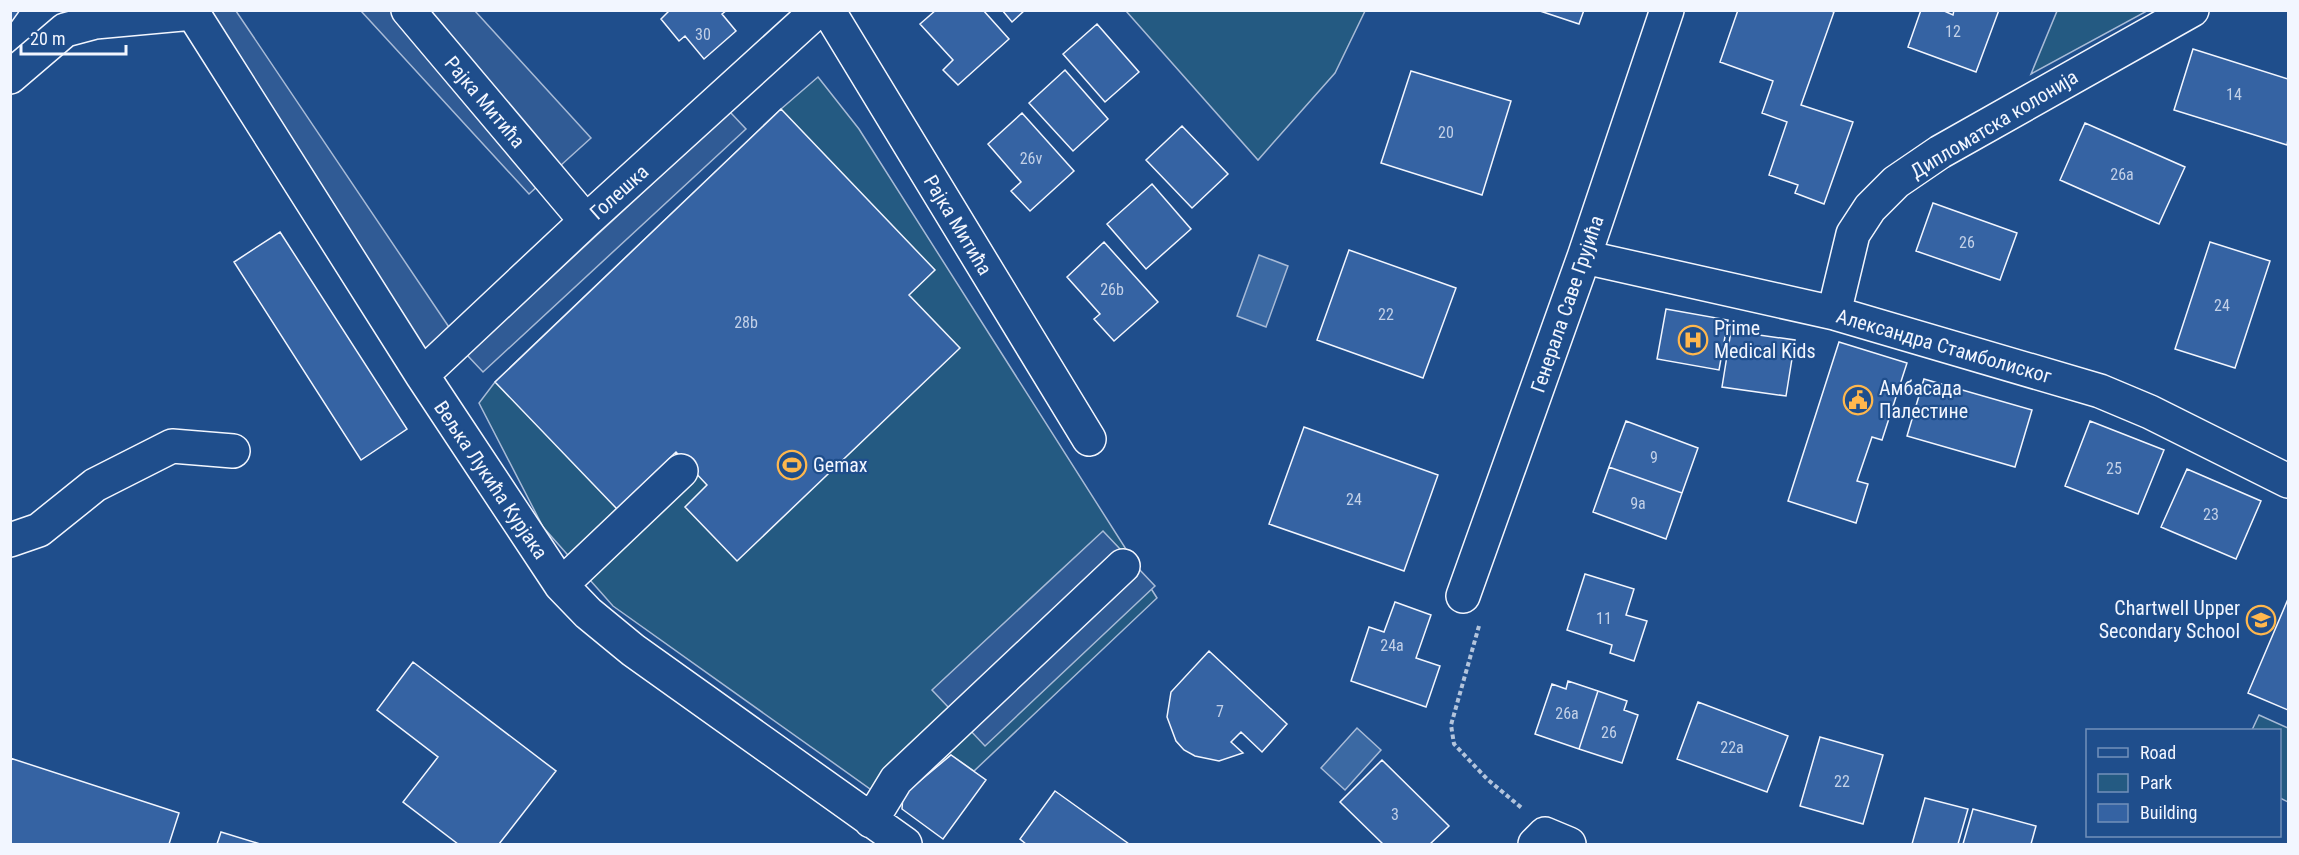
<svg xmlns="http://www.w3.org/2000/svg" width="2299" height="855" font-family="'Roboto Condensed',sans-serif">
<rect width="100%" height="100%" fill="#1f4e8c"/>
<path fill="#245a82" stroke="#a8bbd7" stroke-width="1.5" d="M 1126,11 L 1365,11 L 1335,73 L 1258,160 Z
M 2057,11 L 2057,10 L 2147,11 L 2031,74 Z
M 818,77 L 859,129 L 1157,598 L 974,771 L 951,755 L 894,806 L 613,606 L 543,527 L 479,403 L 495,382 L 781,109 Z
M 2259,715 L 2288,728 L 2288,802 L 2280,798 L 2280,730 L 2252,730 Z"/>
<path fill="#305b95" stroke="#a8bbd7" stroke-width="1.5" d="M 191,11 L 236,11 L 459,342 L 422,375 Z
M 361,11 L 475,11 L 591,138 L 529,194 Z
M 730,112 L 746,129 L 483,372 L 467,355 Z
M 1103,531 L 1155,586 L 985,746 L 932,690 Z"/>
<path fill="#3b69a3" stroke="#a8bbd7" stroke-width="1.5" d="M 1259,255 L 1288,266 L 1266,327 L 1237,316 Z
M 1357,728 L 1381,750 L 1345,790 L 1321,768 Z"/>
<path fill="#3563a3" stroke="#f2f6ff" stroke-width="1.5" d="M 10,10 L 20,10 L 10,24 Z
M 670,10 L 727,10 L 722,14 L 736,31 L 704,59 L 685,36 L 679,41 L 661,19 Z
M 936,10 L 983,10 L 1009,39 L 958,85 L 943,70 L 953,60 L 920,24 Z
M 1002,10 L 1025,10 L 1012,22 Z
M 1537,10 L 1584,10 L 1579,24 Z
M 1738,10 L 1828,10 L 1834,12 L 1801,105 L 1853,122 L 1824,204 L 1795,193 L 1798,185 L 1769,175 L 1787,122 L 1762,113 L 1773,81 L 1720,62 Z
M 1921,10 L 1942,10 L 1953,15 L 1954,10 L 1999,10 L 1976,72 L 1908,47 Z
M 1097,24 L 1139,72 L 1105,102 L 1063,54 Z
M 2193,49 L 2288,79 L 2288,139 L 2287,145 L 2174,110 Z
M 1065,70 L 1108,119 L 1073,151 L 1029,103 Z
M 1411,71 L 1511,101 L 1482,195 L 1381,163 Z
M 781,109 L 935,270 L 909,295 L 960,348 L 737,561 L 685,507 L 707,485 L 676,452 L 617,509 L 495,382 Z
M 1022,113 L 1074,171 L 1030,211 L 1011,191 L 1021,182 L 988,144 Z
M 2085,123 L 2185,167 L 2159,224 L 2060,180 Z
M 1182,126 L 1228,174 L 1192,208 L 1146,160 Z
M 1152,184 L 1191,229 L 1146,269 L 1107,224 Z
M 1933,203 L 2017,233 L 2000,280 L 1916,251 Z
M 280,232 L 407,429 L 361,460 L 234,262 Z
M 1104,242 L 1158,302 L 1114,341 L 1094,319 L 1100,314 L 1067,277 Z
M 2210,242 L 2270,261 L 2235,368 L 2175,349 Z
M 1349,250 L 1456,288 L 1423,378 L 1317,340 Z
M 1666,309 L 1728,320 L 1719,370 L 1657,359 Z
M 1731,331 L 1795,340 L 1786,396 L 1722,387 Z
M 1839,342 L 1907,363 L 1882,440 L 1872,437 L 1857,481 L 1868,484 L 1856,523 L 1788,501 Z
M 1924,379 L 2032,410 L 2015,467 L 1907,436 Z
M 1626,421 L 1698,448 L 1682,493 L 1609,467 Z
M 2090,421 L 2164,450 L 2138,514 L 2065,486 Z
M 1304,427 L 1438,475 L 1404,571 L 1269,524 Z
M 1609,467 L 1682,493 L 1666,539 L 1593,512 Z
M 2187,469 L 2261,501 L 2236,559 L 2161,527 Z
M 1585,574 L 1634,589 L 1626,615 L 1647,621 L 1634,661 L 1610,653 L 1612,645 L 1567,630 Z
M 2288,599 L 2288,710 L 2248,693 Z
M 1395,602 L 1431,615 L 1416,658 L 1440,666 L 1426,707 L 1351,681 L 1369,627 L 1384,632 Z
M 1209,651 L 1287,724 L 1262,752 L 1241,732 L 1231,742 L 1243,753 L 1219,761 L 1195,756 L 1184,750 L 1176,741 L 1167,717 L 1171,692 Z
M 413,662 L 556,771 L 499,844 L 458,844 L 403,802 L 438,757 L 377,710 Z
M 1568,681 L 1598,691 L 1579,749 L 1535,734 L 1552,684 L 1566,689 Z
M 1598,691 L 1627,701 L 1624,710 L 1638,715 L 1622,763 L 1579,749 Z
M 1698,702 L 1788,736 L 1767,792 L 1677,759 Z
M 1820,737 L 1883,755 L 1863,824 L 1800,806 Z
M 951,755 L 986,780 L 943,839 L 902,809 L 903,795 Z
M 10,758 L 179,813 L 169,844 L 10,844 Z
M 1382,760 L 1449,826 L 1430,844 L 1383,844 L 1340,802 Z
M 1055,791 L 1129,844 L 1026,844 L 1020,839 Z
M 1925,798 L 1968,809 L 1958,844 L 1912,844 Z
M 1973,809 L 2036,826 L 2031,844 L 1963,844 Z
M 221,832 L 260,844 L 217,844 Z"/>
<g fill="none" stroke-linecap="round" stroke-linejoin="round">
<g stroke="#f2f6ff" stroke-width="36">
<path id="minor" d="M 191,10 L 422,375 L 561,585 L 588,613 L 633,650 L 905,844
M 408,10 L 586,221
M 828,10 L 1089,439
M 10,77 L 65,30 L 95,22 L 193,13
M 1584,257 L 1834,313 L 2100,391 L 2150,412 L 2288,481
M 1834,313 L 1853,234 L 1870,208 L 1896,182 L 1940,152 L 2192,10
M 422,375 L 586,221 L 818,10
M 10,540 L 39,530 L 95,485 L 172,446 L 233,451
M 561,585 L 681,471
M 1463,596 L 1584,257 L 1667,10
M 871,821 L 896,780 L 1123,566
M 1535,844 L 1545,834 L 1569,844"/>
</g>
<path stroke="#b3c4dc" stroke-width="4" stroke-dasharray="4.5 3" stroke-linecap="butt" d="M 1479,626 L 1451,725 L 1454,744 L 1487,779 L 1523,809"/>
<use href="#minor" stroke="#1f4e8c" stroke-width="33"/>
</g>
<defs>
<g id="hospital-ring" transform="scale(1.5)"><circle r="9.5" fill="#1f4e8c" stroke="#ffb74d" stroke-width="1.5"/><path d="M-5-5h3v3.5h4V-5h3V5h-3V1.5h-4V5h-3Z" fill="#ffb74d"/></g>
<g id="civic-ring" transform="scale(1.5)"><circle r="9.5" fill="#1f4e8c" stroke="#ffb74d" stroke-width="1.5"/><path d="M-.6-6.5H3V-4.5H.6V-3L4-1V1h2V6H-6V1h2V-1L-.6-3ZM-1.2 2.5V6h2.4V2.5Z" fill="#ffb74d"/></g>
<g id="stadium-ring" transform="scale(1.5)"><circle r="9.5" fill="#1f4e8c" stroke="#ffb74d" stroke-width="1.5"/><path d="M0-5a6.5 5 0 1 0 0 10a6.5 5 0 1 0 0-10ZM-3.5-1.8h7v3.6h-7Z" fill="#ffb74d"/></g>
<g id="school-ring" transform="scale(1.5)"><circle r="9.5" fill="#1f4e8c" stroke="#ffb74d" stroke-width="1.5"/><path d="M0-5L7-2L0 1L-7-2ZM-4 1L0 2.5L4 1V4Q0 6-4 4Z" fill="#ffb74d"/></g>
</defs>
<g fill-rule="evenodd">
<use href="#hospital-ring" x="1693" y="340"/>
<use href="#civic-ring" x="1858" y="400"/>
<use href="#stadium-ring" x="792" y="465"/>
<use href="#school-ring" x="2261" y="620"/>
</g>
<g text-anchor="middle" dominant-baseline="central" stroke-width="4.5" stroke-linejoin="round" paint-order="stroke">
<g font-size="16" fill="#c3d1e8">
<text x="1953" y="31">12</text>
<text x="703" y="34">30</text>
<text x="2234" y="94">14</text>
<text x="1446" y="132">20</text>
<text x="1031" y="158">26v</text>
<text x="2122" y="174">26a</text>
<text x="1967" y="242">26</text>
<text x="1112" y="289">26b</text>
<text x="2222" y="305">24</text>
<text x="1386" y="314">22</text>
<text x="746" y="322">28b</text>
<text x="1654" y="457">9</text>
<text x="2114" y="468">25</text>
<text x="1354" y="499">24</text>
<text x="1638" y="503">9a</text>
<text x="2211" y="514">23</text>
<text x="1604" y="618">11</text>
<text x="1392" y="645">24a</text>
<text x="1220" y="711">7</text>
<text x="1567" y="713">26a</text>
<text x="1609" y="732">26</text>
<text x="1732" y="747">22a</text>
<text x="1842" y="781">22</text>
<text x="1395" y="814">3</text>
</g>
<g font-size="20" fill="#f2f6ff" stroke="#1f4e8c">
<text transform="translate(485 102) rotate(50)">Рајка Митића</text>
<text transform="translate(1994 124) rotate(-31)">Дипломатска колонија</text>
<text transform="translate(619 192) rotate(-42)">Голешка</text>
<text transform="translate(958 225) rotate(59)">Рајка Митића</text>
<text transform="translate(1567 304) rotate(-71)">Генерала Саве Грујића</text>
<text transform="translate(1944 346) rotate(16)">Александра Стамболиског</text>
<text transform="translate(491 480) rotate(56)">Вељка Лукића Курјака</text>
</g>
<g font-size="20" fill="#f2f6ff" stroke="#1f4e8c" text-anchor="start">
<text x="1714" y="328">Prime<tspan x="1714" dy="23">Medical Kids</tspan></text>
<text x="1879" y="388">Амбасада<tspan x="1879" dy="23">Палестине</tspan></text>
<text x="813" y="465">Gemax</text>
<text x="2240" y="608" text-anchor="end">Chartwell Upper<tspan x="2240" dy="23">Secondary School</tspan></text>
</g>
</g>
<rect width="2299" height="855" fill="none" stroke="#f2f6ff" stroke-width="24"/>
<rect x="2086" y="729" width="195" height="108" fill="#1f4e8c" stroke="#7391ba" stroke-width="1.5"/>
<rect x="2098" y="748" width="30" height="9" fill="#1f4e8c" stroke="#7391ba" stroke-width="1.5"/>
<text x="2140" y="759" font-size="18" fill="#f2f6ff">Road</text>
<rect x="2098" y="774" width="30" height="18" fill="#245a82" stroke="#7391ba" stroke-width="1.5"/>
<text x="2140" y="789" font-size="18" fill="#f2f6ff">Park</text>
<rect x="2098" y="804" width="30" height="18" fill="#3563a3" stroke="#7391ba" stroke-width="1.5"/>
<text x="2140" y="819" font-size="18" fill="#f2f6ff">Building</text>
<path d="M21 45v9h105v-9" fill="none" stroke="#f2f6ff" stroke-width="3"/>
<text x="30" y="45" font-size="18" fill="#f2f6ff" stroke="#1f4e8c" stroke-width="4.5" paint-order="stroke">20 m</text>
</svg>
